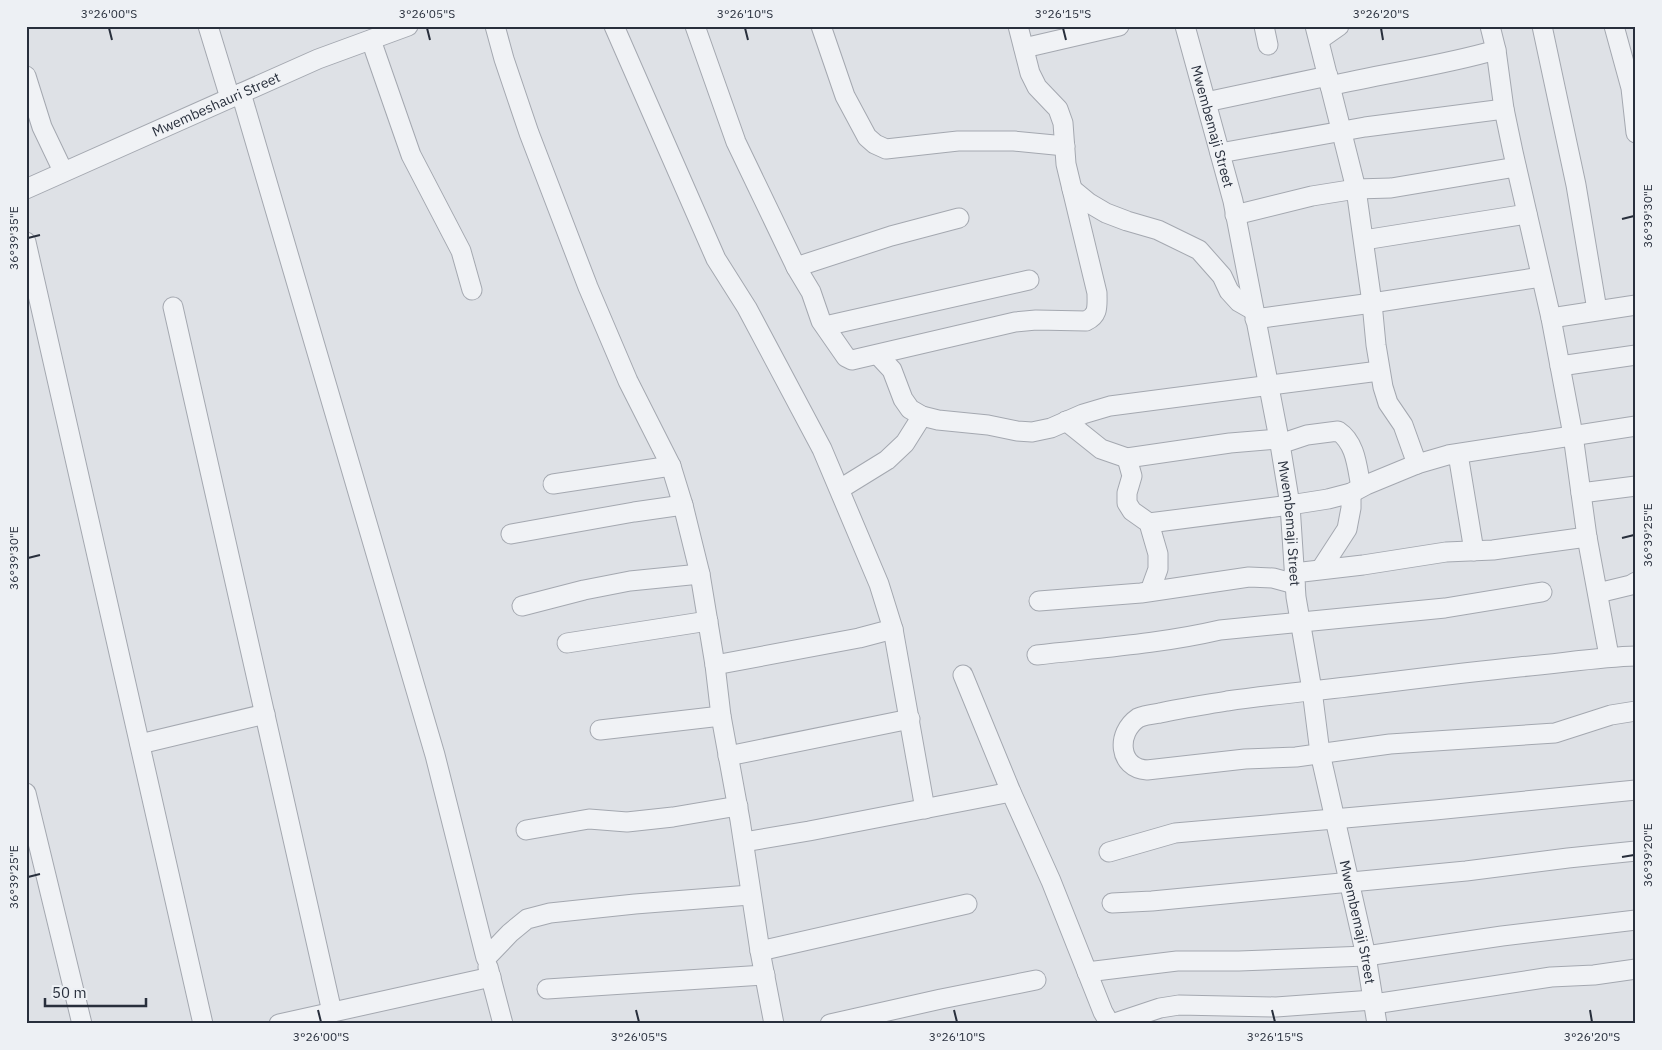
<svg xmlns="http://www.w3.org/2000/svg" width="1662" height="1050" font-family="'IBM Plex Sans',sans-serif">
<rect width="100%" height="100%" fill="#dee1e6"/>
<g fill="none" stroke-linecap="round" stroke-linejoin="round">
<g stroke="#a4a8b0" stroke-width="21">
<g id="minor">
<path d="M 208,26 L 230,98"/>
<path d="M 495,26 L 504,59 L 529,133 L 588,287 L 628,381 L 671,466 L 683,505 L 700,574 L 715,665 L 721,716 L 740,820 L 760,951 L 774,1024"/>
<path d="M 614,26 L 716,259 L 747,308 L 822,449 L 879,584 L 893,629 L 925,809"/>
<path d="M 695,26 L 736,142 L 796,267 L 811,292 L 821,321 L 846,357 L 852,360 L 1015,322 L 1036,320 L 1086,321 C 1099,315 1097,306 1097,293 L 1066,164 L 1063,123 L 1058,109 L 1037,87 L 1030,73 L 1018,26"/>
<path d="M 821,26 L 845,96 L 867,137 L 875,144 L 886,149 L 958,141 L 1014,141 L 1065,146"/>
<path id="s1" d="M 1185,26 L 1233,201 L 1280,444 L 1290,505 L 1296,597 L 1312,690 L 1320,753 L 1366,956 L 1377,1024"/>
<path d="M 1264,26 L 1268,45"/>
<path d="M 1315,26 L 1356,189 L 1372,303 L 1376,345 L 1383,387 L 1388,403 L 1403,425 L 1417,464"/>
<path d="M 1490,26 L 1496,50 L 1504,109 L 1513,152 L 1551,318 L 1573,435 L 1587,537 L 1609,656"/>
<path d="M 1542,26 L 1576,185 L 1597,310"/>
<path d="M 1614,26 L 1631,88 L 1636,133"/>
<path d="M 371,40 L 411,155 L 461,251 L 472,290"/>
<path d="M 1319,40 L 1339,26"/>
<path d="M 1024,48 L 1119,26"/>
<path d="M 26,76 L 42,127 L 63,171"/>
<path d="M 1330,86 C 1385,73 1441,66 1496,50"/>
<path d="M 241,93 L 435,755 L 486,958 L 510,933 L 527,919 L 550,913 L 635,904 L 750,895"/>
<path d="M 1206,102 L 1328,76"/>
<path d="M 1220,153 L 1365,127 L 1504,109"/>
<path id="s2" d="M 26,189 L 318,59 L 408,26"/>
<path d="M 1072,189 L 1089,203 L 1106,213 L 1127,221 L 1158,230 L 1199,250 L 1222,276 L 1229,291 L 1239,302 L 1253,310"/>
<path d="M 1235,215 L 1312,196 L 1356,189 L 1391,188 L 1516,167"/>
<path d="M 1364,240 L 1527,214"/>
<path d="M 26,242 L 203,1024"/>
<path d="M 796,267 L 891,236 L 959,218"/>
<path d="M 173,307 L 332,1012"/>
<path d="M 1551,318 L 1636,305"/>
<path d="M 1255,319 L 1372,303 L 1541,277"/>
<path d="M 825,326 L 1029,280"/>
<path d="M 878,355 L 892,370 L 903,399 L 910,409 L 922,416 L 938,420 L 988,425 L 1017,431 L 1032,432 L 1051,428 L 1083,414 L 1110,406 L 1379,371"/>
<path d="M 1560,366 L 1636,355"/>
<path d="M 1066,421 L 1101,449 L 1127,458 L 1230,443 L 1279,439"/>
<path d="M 1280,444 L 1307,435 L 1338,431 C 1356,443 1357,467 1361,487"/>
<path d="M 1458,454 L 1474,551"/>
<path d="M 1127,458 L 1132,476 L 1127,493 L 1127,503 L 1132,511 L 1149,523 L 1158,554 L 1158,569 L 1150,591"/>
<path d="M 553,484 L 671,466"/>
<path d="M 840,489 L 887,460 L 905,443 L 922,416"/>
<path d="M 1581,493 L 1636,486"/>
<path d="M 1149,523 L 1290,505 L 1328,499 L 1351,493 L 1366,485 L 1417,464 L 1448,455 L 1636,426"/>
<path d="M 511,534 L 634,512 L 683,505"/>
<path d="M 1321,569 L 1347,529 L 1351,508 L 1351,493"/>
<path d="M 1294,573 L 1363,565 L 1446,552 L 1493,550 L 1587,537"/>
<path d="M 1598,593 L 1631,585 L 1636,582"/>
<path d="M 1039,601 L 1141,593 L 1249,577 L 1273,578 L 1295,584"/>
<path d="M 522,606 L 584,590 L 630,581 L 700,574"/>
<path d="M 567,643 L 708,621"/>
<path d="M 1037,655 C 1098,648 1160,644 1220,630 L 1445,608 L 1542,592"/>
<path d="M 1636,656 C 1597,657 1558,664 1519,667 C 1470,672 1422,678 1373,684 C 1324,690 1275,694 1227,701 C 1204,705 1182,708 1160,713 C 1153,714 1144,715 1138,718 C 1116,733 1118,768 1147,770 L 1245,759 L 1296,757 L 1390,744 L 1555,733 L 1611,715 L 1636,711"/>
<path d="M 715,665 L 859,638 L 893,629"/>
<path d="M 963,675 L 1011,792 L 1051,881 L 1103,1012 L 1110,1024"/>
<path d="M 600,730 L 721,716"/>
<path d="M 140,744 L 265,714"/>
<path d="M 728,756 L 910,719"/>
<path d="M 26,793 L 82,1024"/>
<path d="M 526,830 L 589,819 L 627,822 L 673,817 L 738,806"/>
<path d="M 744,842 L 809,831 L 1011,792"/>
<path d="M 1109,852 L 1175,833 L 1435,810 L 1636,790"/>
<path d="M 1112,903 L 1152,901 L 1466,871 L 1568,858 L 1636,851"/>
<path d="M 760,951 L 967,904"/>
<path d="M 488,967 L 503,1024"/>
<path d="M 1087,972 L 1177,961 L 1239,961 L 1366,956 L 1502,936 L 1636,920"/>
<path d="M 547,989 L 765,975"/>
<path d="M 1374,1004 L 1551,977 L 1594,975 L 1636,969"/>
<path d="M 279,1024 L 491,977"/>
<path d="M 830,1024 L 941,999 L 1036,980"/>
<path d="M 1112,1024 L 1160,1008 L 1179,1005 L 1276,1007 L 1373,1000"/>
</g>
</g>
<use href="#minor" stroke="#f0f2f5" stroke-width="19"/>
</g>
<path fill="none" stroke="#282f3c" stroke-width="2" d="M 109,28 L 112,40M 427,28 L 430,40M 745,28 L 748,40M 1063,28 L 1066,40M 1381,28 L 1383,40M 1622,219 L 1634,216M 28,238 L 40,235M 1622,538 L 1634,535M 28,558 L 40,555M 1622,857 L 1634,855M 28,877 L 40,874M 318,1010 L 321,1022M 636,1010 L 639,1022M 954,1010 L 957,1022M 1272,1010 L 1275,1022M 1590,1010 L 1592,1022"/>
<g text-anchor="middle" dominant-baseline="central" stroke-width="4.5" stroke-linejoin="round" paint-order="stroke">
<g font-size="14" fill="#282f3c" stroke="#edf0f4">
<text stroke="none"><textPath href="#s2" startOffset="208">Mwembeshauri Street</textPath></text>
<text stroke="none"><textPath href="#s1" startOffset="104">Mwembemaji Street</textPath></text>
<text stroke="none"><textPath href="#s1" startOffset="509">Mwembemaji Street</textPath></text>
<text stroke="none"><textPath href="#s1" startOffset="914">Mwembemaji Street</textPath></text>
</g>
</g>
<rect width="1662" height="1050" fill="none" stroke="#edf0f4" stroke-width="55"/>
<path d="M45 998v8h101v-8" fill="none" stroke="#282f3c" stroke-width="2.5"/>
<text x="52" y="998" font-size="15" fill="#282f3c" stroke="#edf0f4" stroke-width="4" paint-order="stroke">50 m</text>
<rect x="28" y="28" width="1606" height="994" fill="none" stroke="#282f3c" stroke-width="2"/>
<g font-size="12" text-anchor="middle" fill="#282f3c">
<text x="109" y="18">3°26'00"S</text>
<text x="427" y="18">3°26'05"S</text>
<text x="745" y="18">3°26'10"S</text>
<text x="1063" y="18">3°26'15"S</text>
<text x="1381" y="18">3°26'20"S</text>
<text transform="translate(1648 216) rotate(-90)" y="4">36°39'30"E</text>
<text transform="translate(14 238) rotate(-90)" y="4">36°39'35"E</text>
<text transform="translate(1648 535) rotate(-90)" y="4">36°39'25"E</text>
<text transform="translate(14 558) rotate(-90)" y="4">36°39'30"E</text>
<text transform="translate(1648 855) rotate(-90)" y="4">36°39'20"E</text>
<text transform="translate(14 877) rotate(-90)" y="4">36°39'25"E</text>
<text x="321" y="1041">3°26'00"S</text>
<text x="639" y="1041">3°26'05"S</text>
<text x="957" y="1041">3°26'10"S</text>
<text x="1275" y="1041">3°26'15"S</text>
<text x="1592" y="1041">3°26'20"S</text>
</g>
</svg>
